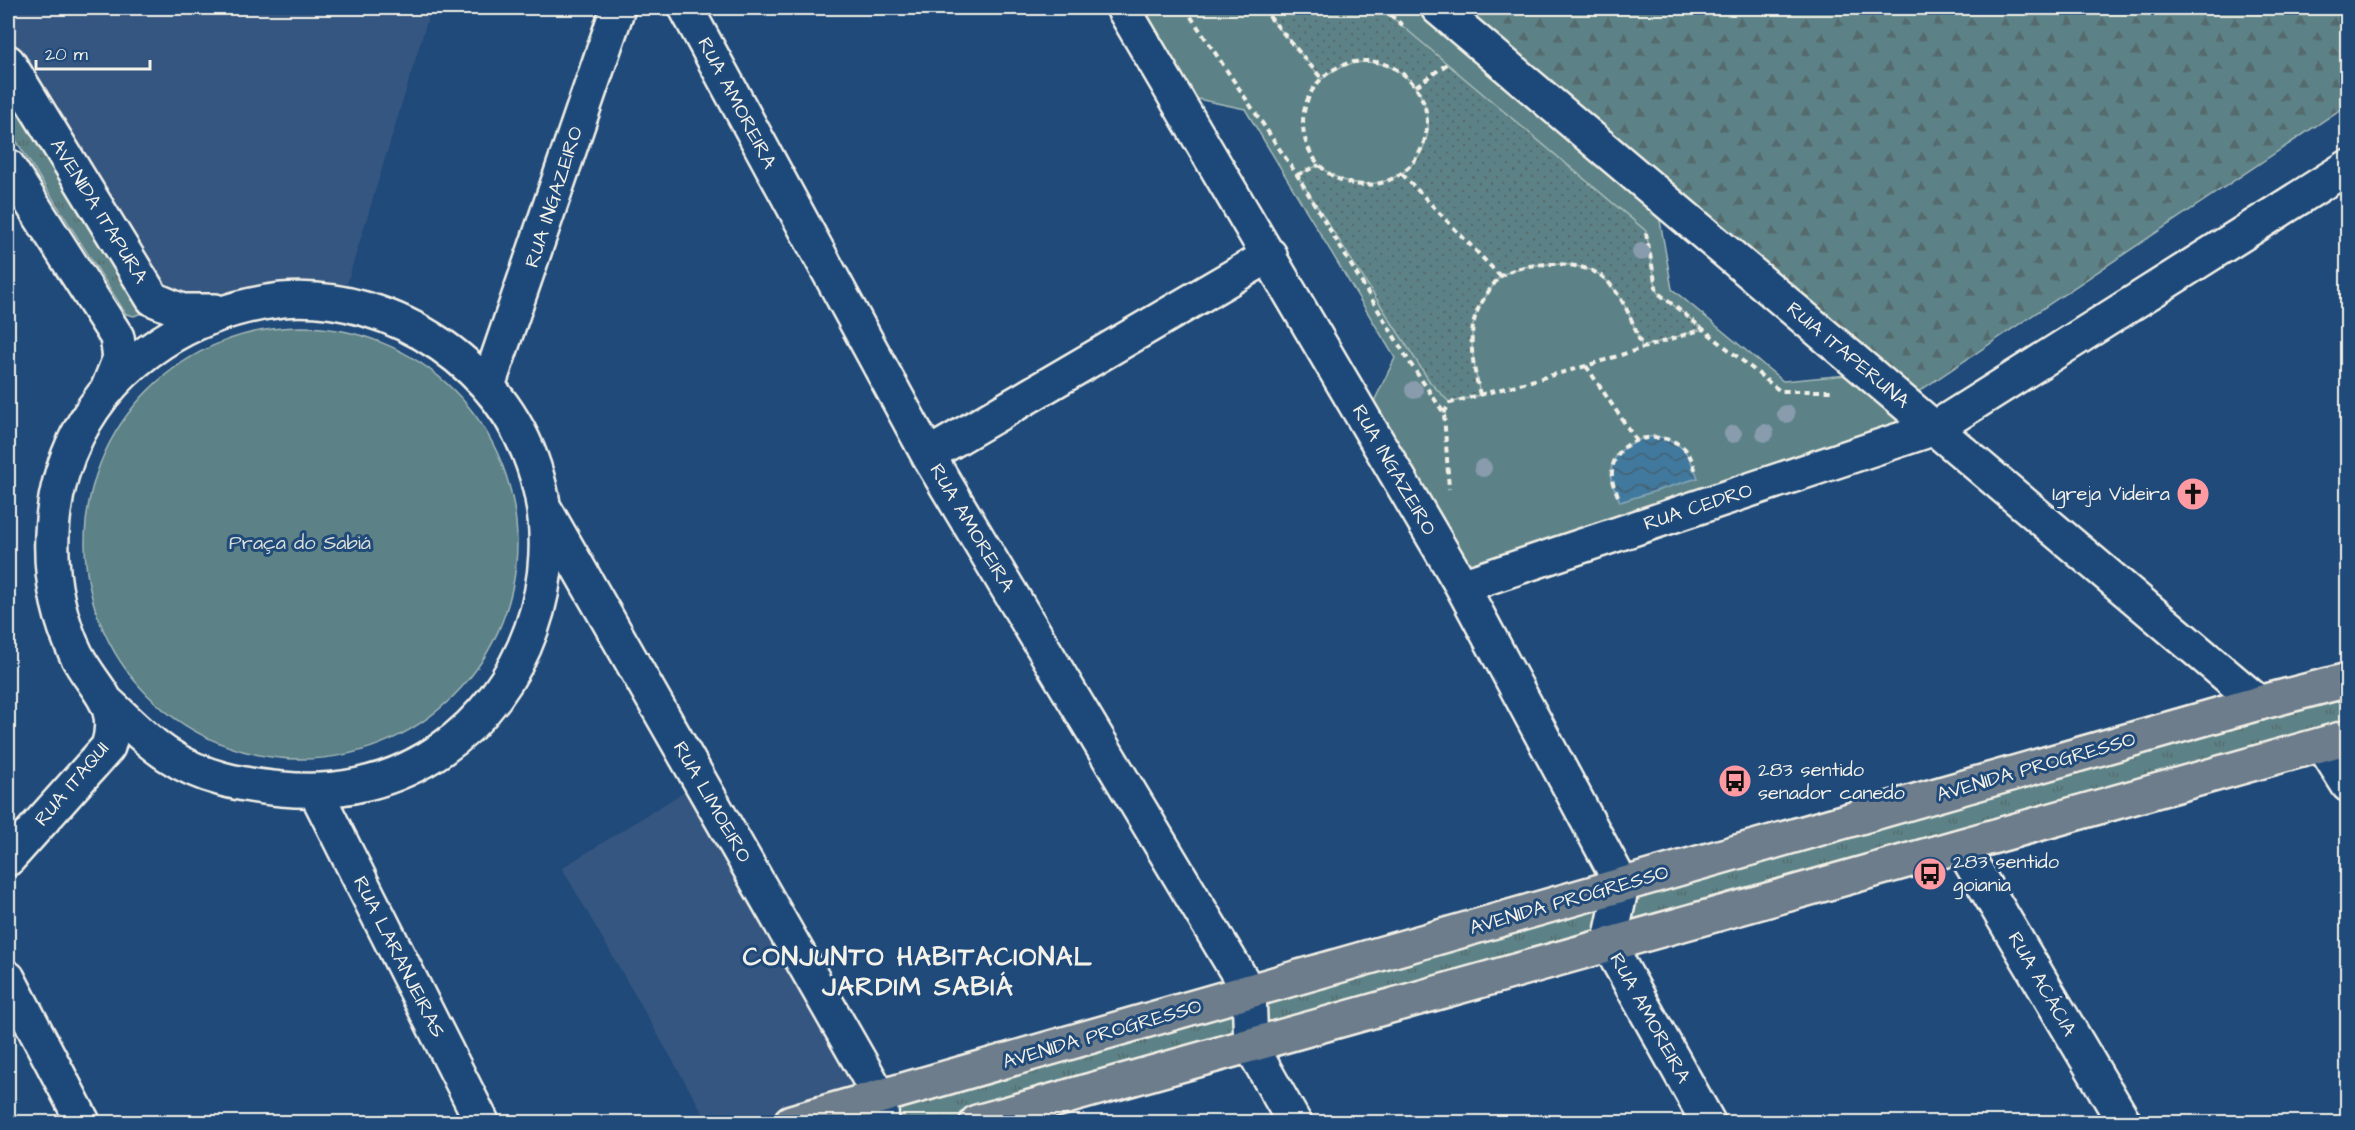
<svg xmlns="http://www.w3.org/2000/svg" width="2355" height="1130" font-family="'Architects Daughter',sans-serif">
<defs>
<pattern id="grass-tufts" width="24" height="20" patternUnits="userSpaceOnUse" patternTransform="scale(1.5)"><rect width="24" height="20" fill="#5c8287"/><path d="M3 7l-1-3M5 7V3M7 7l1-3M15 17l-1-3M17 17v-4M19 17l1-3" fill="none" stroke="#546b6d"/></pattern>
<pattern id="forest-firs" width="22" height="20" patternUnits="userSpaceOnUse" patternTransform="scale(1.5)"><rect width="22" height="20" fill="#5c8287"/><path d="M5 1l3.5 6h-7zM16 11l3.5 6h-7z" fill="#546b6d"/></pattern>
<pattern id="garden-dots" width="8" height="8" patternUnits="userSpaceOnUse" patternTransform="scale(1.5)"><rect width="8" height="8" fill="#5c8287"/><path d="M2 2h.1M6 6h.1" fill="none" stroke="#546b6d" stroke-width="1.8" stroke-linecap="round"/></pattern>
<pattern id="water-waves" width="16" height="10" patternUnits="userSpaceOnUse" patternTransform="scale(1.5)"><rect width="16" height="10" fill="#41799d"/><path d="M0 5q4-4 8 0t8 0" fill="none" stroke="#456072"/></pattern>
</defs>
<rect width="100%" height="100%" fill="#1f4a7a"/>
<filter id="ink" filterUnits="userSpaceOnUse"><feTurbulence type="fractalNoise" baseFrequency=".0167" numOctaves="2"/><feDisplacementMap in="SourceGraphic" scale="12" xChannelSelector="R" yChannelSelector="G"/><feConvolveMatrix kernelMatrix="1 2 1 2 8 2 1 2 1" color-interpolation-filters="sRGB"/></filter>
<g filter="url(#ink)">
<path fill="#365780" d="M 8,8 L 431,8 L 341,303 L 182,311 L 8,59 Z
M 700,782 L 880,1097 L 791,1122 L 708,1122 L 562,868 Z"/>
<path fill="url(#grass-tufts)" stroke="#a8bab8" stroke-width="1.5" d="M 8,89 L 145,305 L 142,313 L 134,316 L 126,314 L 8,128 Z
M 2347,680 L 2347,738 L 977,1122 L 791,1122 Z"/>
<path fill="url(#forest-firs)" stroke="#a8bab8" stroke-width="1.5" d="M 1437,8 L 2347,8 L 2347,105 L 1903,402 Z"/>
<path fill="#5c8287" stroke="#a8bab8" stroke-width="1.5" d="M 1123,8 L 1437,8 L 1655,192 L 1672,289 L 1783,381 L 1869,373 L 1935,428 L 1462,586 L 1365,420 L 1395,358 L 1245,109 L 1174,94 Z
M85 543a216 216 0 1 1 432 0a216 216 0 1 1-432 0Z"/>
<path fill="url(#garden-dots)" stroke="#a8bab8" stroke-width="1.5" d="M 1262,8 L 1381,8 L 1646,231 L 1657,292 L 1703,329 L 1642,347 C 1633,323 1624,297 1605,279 C 1584,259 1525,260 1501,276 C 1496,280 1478,307 1476,314 C 1467,340 1475,368 1480,395 L 1450,403 L 1430,382 L 1297,175 L 1319,165 C 1349,195 1405,189 1423,148 C 1438,113 1417,74 1382,64 C 1361,59 1338,64 1322,79 Z"/>
<path fill="url(#water-waves)" stroke="#89a9bb" stroke-width="1.5" d="M 1655,436 C 1681,439 1690,455 1698,478 L 1620,502 C 1618,495 1612,486 1611,479 C 1608,452 1633,439 1655,436 Z"/>
<g fill="none" stroke-linecap="round" stroke-linejoin="round">
<g stroke="#f4f1e8" stroke-width="38">
<path id="minor" d="M 686,8 L 928,455 L 1249,992 L 1251,1046 L 1294,1122
M 1123,8 L 1462,586 L 1622,885 L 1609,945 L 1708,1122
M 1438,8 L 2259,703
M 8,62 L 153,299 L 182,311 L 215,311
M 8,166 L 117,337 L 120,358 L 108,388
M 488,386 L 618,8
M 928,455 L 1270,255
M 546,511 L 880,1097 L 882,1122
M 1462,586 L 1935,428 L 2348,167
M 2323,745 L 2348,785
M 316,792 L 482,1122
M 1961,846 L 2124,1122
M 8,859 L 108,747 C 122,703 94,690 76,654 C 44,587 43,504 77,436 C 117,357 195,310 282,300 C 337,295 396,314 441,345 C 645,487 531,813 282,789 C 241,785 202,778 168,755 C 146,741 127,720 107,702
M 8,978 L 83,1122"/>
</g>
<g stroke="#f4f1e8" stroke-width="38">
<path id="major" d="M 791,1122 L 2259,703 L 2348,680
M 977,1122 L 2348,737"/>
</g>
<path stroke="#f4f1e8" stroke-width="4" stroke-dasharray="6 4.5" stroke-linecap="butt" d="M 1185,8 L 1297,175 L 1410,363 L 1444,413 L 1449,489
M 1262,8 L 1322,79
M 1382,8 L 1406,28
M1303 123a62 62 0 1 1 124 0a62 62 0 1 1-124 0Z
M 1416,86 L 1447,64
M 1402,174 L 1500,276
M 1297,175 L 1319,165
M 1646,233 L 1657,292 L 1780,391 L 1834,391
M 1586,366 L 1636,440
M 1480,395 C 1474,368 1467,341 1476,314 C 1478,307 1495,280 1501,276 C 1525,260 1584,259 1605,279 C 1624,297 1633,323 1642,347
M 1444,413 L 1450,403 L 1586,366 L 1703,329
M 1618,496 C 1616,490 1612,484 1612,478 C 1609,439 1657,427 1683,447 C 1690,453 1693,463 1696,472"/>
<use href="#minor" stroke="#1f4a7a" stroke-width="33"/>
<use href="#major" stroke="#6d7d8c" stroke-width="33"/>
</g>
<g fill="#889cae">
<circle cx="1641" cy="252" r="9"/>
<circle cx="1414" cy="390" r="9"/>
<circle cx="1786" cy="414" r="9"/>
<circle cx="1765" cy="433" r="9"/>
<circle cx="1733" cy="434" r="9"/>
<circle cx="1483" cy="468" r="9"/>
</g>
</g>
<defs>
<g id="church-disc" transform="scale(1.725)"><circle r="9.5" fill="#ff9aa2" stroke="#1f4a7a"/><path d="M-1.2-6h2.4v3.5h3.3v2.4h-3.3V6h-2.4V-.1h-3.3v-2.4h3.3Z" fill="#111"/></g>
<g id="bus-disc" transform="scale(1.725)"><circle r="9.5" fill="#ff9aa2" stroke="#1f4a7a"/><path d="M-5-6H5V4H4V6H2V4H-2V6H-4V4H-5ZM-3.5-4V0h7V-4ZM-3.5 1.2v1.5H-2V1.2ZM2 1.2v1.5H3.5V1.2Z" fill="#111"/></g>
</defs>
<g fill-rule="evenodd">
<use href="#church-disc" x="2193" y="494"/>
<use href="#bus-disc" x="1735" y="781"/>
<use href="#bus-disc" x="1930" y="874"/>
</g>
<g text-anchor="middle" dominant-baseline="central" stroke-width="6" stroke-linejoin="round" paint-order="stroke">
<g font-size="20" fill="#f4f1e8" stroke="#1f4a7a">
<text transform="translate(737 103) rotate(62)">RUA AMOREIRA</text>
<text transform="translate(554 197) rotate(-72)">RUA INGAZEIRO</text>
<text transform="translate(99 211) rotate(58)">AVENIDA ITAPURA</text>
<text transform="translate(1848 355) rotate(40)">RUIA ITAPERUNA</text>
<text transform="translate(1394 470) rotate(60)">RUA INGAZEIRO</text>
<text transform="translate(1698 507) rotate(-18)">RUA CEDRO</text>
<text transform="translate(972 528) rotate(59)">RUA AMOREIRA</text>
<text transform="translate(2036 767) rotate(-16)">AVENIDA PROGRESSO</text>
<text transform="translate(72 784) rotate(-50)">RUA ITAQUI</text>
<text transform="translate(712 802) rotate(60)">RUA LIMOEIRO</text>
<text transform="translate(1569 900) rotate(-16)">AVENIDA PROGRESSO</text>
<text transform="translate(399 957) rotate(63)">RUA LARANJEIRAS</text>
<text transform="translate(2042 984) rotate(60)">RUA ACÁCIA</text>
<text transform="translate(1650 1018) rotate(61)">RUA AMOREIRA</text>
<text transform="translate(1102 1034) rotate(-16)">AVENIDA PROGRESSO</text>
</g>
<g font-size="20" fill="#f4f1e8" stroke="#1f4a7a" text-anchor="start">
<text x="2170" y="494" text-anchor="end">Igreja Videira</text>
<text x="1758" y="770">283 sentido<tspan x="1758" dy="23">senador canedo</tspan></text>
<text x="1953" y="862">283 sentido<tspan x="1953" dy="23">goiania</tspan></text>
</g>
<g font-size="20" fill="#dde0d9" stroke="#1f4a7a">
<text x="300" y="543">Praça do Sabiá</text>
</g>
<g font-size="26" font-weight="bold" letter-spacing="1.5" fill="#f4f1e8" stroke="#1f4a7a">
<text x="918" y="957">CONJUNTO HABITACIONAL<tspan x="918" dy="30">JARDIM SABIÁ</tspan></text>
</g>
</g>
<rect width="2355" height="1130" fill="none" stroke="#1f4a7a" stroke-width="30"/>
<rect x="15" y="15" width="2325" height="1100" fill="none" stroke="#f4f1e8" stroke-width="2" filter="url(#ink)"/>
<path d="M36 60v9h114v-9" fill="none" stroke="#f4f1e8" stroke-width="3"/>
<text x="45" y="60" font-size="18" fill="#f4f1e8" stroke="#1f4a7a" stroke-width="4.5" paint-order="stroke">20 m</text>
</svg>
